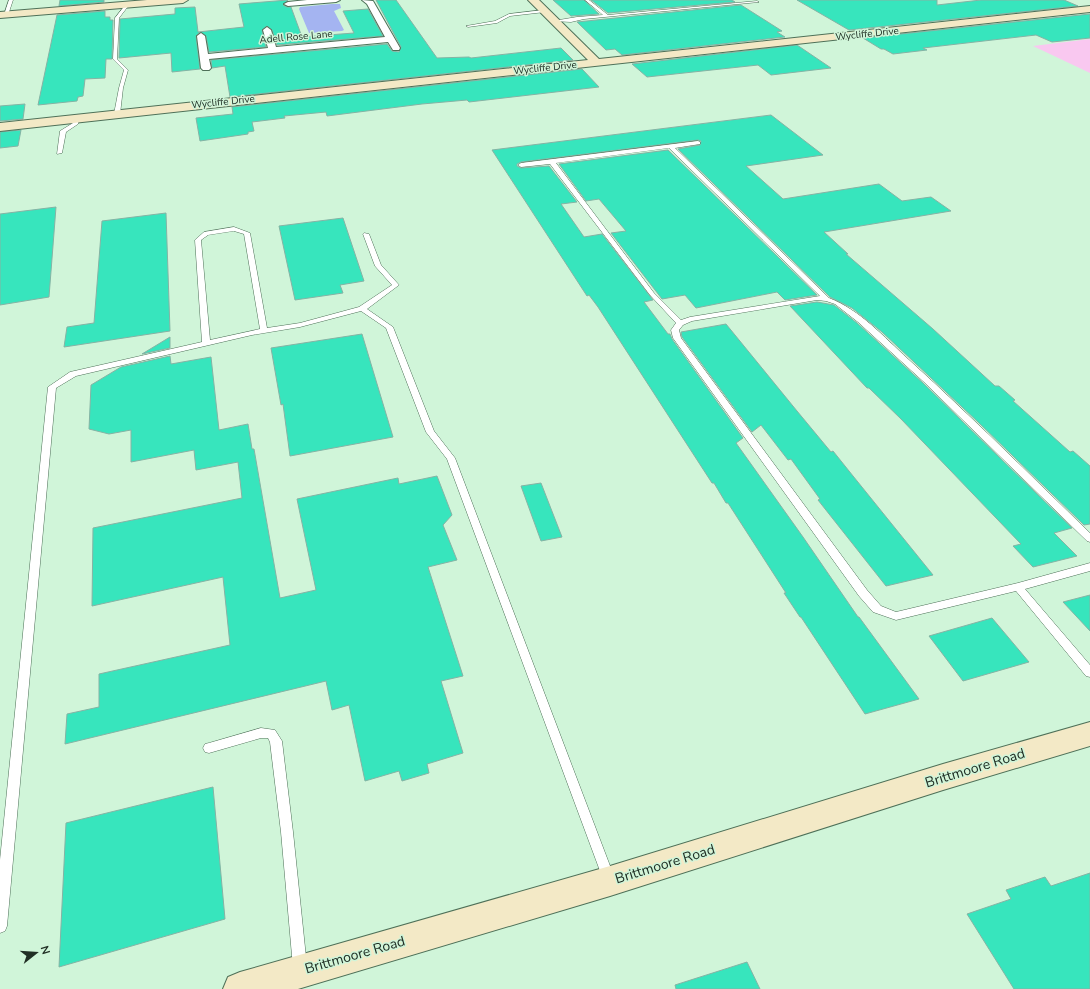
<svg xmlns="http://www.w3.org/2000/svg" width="1090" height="989" font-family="'Nunito Sans',sans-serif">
<rect width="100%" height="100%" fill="#d0f5d9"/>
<path fill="#f9c8f0" d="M 1090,39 L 1090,73 L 1033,46 Z"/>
<path fill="#a4b4f1" d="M 332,4 L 340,4 L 341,8 L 334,11 L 344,30 L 342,31 L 309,33 L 299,9 L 300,7 Z"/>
<path fill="#37e5bd" stroke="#85b3a4" d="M 60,0 L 104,0 L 104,2 L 59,6 Z
M 288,0 L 283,5 L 287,7 L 291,7 L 302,37 L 354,33 L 343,11 L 368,9 L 383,36 L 277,45 L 272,30 L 267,26 L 262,30 L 266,47 L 209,52 L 206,36 L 200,32 L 196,36 L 200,69 L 172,72 L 171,53 L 119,58 L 120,19 L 175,14 L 175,8 L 195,7 L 198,32 L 244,27 L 239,4 Z
M 376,0 L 396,0 L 437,58 L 469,57 L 471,58 L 561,48 L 573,60 L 230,97 L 225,66 L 212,68 L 211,60 L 387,44 L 392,51 L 399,52 L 401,47 Z
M 553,0 L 584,0 L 599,14 L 571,16 Z
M 591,0 L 732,0 L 735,2 L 608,13 Z
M 797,0 L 937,0 L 937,5 L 981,0 L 1064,0 L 1078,6 L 849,30 Z
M 741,5 L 782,31 L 777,32 L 785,37 L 622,55 L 615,49 L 606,50 L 577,22 Z
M 105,11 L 105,17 L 110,17 L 110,20 L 113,20 L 112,59 L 106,59 L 105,78 L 85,79 L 83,96 L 78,97 L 77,101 L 38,105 L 57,15 Z
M 1090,14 L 1090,38 L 1052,42 L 1036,35 L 923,48 L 927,50 L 893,54 L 884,49 L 881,49 L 863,38 Z
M 797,45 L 831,68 L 771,75 L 758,65 L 647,77 L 632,64 Z
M 582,69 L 599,87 L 469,102 L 467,100 L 422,104 L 327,116 L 326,112 L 284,116 L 285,118 L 252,122 L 254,131 L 248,132 L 248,134 L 200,141 L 196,118 L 233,114 L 232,107 Z
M 25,104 L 23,119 L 0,121 L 0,106 Z
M 771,115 L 823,155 L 746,166 L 783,199 L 879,184 L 902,201 L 931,197 L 951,211 L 824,232 L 848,254 L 846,254 L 933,329 L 995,386 L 999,386 L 1015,400 L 1013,401 L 1070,452 L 1073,451 L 1090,466 L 1090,524 L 1084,525 L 978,422 L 882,332 L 852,308 L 830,297 L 678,149 L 700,145 L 701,141 L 698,140 L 521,162 L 517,164 L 517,166 L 521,168 L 549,166 L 577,202 L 561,204 L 584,237 L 602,234 L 653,300 L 644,302 L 668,334 L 670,334 L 672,339 L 743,438 L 736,443 L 803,537 L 858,617 L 859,617 L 919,699 L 865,714 L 801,617 L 800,617 L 784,593 L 786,593 L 728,503 L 726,503 L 714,483 L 712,483 L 598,307 L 589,295 L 587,296 L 492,150 Z
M 21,130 L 18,146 L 0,148 L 0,132 Z
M 668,150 L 817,295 L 785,300 L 777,292 L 696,308 L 685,295 L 662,299 L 611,233 L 626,231 L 599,199 L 586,201 L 559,164 Z
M 56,207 L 49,297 L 0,305 L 0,214 Z
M 166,213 L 170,331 L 64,347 L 67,327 L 94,323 L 102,221 Z
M 343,218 L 364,281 L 340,285 L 343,293 L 295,300 L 279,226 Z
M 817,302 L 834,305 L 857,323 L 923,383 L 1072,528 L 1054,533 L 1077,556 L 1033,567 L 1013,546 L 1021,544 L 901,419 L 869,388 L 867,388 L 790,306 Z
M 726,324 L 797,411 L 831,452 L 833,451 L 849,471 L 933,575 L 886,586 L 818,500 L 820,499 L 791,459 L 788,460 L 761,425 L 752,432 L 682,337 L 681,332 Z
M 362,334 L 393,437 L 290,456 L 283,404 L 281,405 L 271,348 Z
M 170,337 L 170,348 L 142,354 Z
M 170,356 L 171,364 L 211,357 L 219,430 L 248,424 L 252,449 L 254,449 L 280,598 L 316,590 L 297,499 L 398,478 L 399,484 L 437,476 L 452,515 L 443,525 L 457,560 L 428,567 L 463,676 L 441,681 L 463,753 L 427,764 L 429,773 L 402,781 L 399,771 L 365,781 L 349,705 L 332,710 L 326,681 L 65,744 L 67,714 L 99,707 L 99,674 L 230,645 L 223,577 L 92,606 L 93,528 L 242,498 L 238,462 L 196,470 L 194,450 L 131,462 L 131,430 L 109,434 L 89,429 L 91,385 L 121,367 Z
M 541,483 L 562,537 L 541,541 L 521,486 Z
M 1090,595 L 1090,631 L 1063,602 Z
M 992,618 L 1029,662 L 963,681 L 929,636 Z
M 213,787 L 225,919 L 59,967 L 66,823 Z
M 1090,873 L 1090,989 L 1014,989 L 967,914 L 1011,899 L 1006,890 L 1045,877 L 1051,886 Z
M 747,962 L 760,989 L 676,989 L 675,985 Z"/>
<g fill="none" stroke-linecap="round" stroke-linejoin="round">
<g stroke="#4e7058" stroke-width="1">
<path id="lane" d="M 9,0 L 13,0 L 8,15 L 6,16 L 4,15 Z
M 585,0 L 589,0 L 608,15 L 757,1 L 759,2 L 584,19 L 571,22 L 553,21 L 577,17 L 603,15 Z
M 126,4 L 129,5 L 119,18 L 117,59 L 128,70 L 123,88 L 120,114 L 117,116 L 114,114 L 119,88 L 124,70 L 113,59 L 115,18 Z
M 544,10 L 545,12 L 510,16 L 497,23 L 468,27 L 466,26 L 495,21 L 509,14 Z
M 74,117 L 79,118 L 78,124 L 66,132 L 62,153 L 57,154 L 60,131 L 73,123 Z
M 698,141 L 700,142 L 700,144 L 675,148 L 829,298 C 860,310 884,337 908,359 C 970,415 1030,475 1090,533 L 1090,542 L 1087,541 L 924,382 L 858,322 L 835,304 L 826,301 L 817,300 L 692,321 L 683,325 L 679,330 L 681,338 L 867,590 L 881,606 L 896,612 L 1018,583 L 1090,563 L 1090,571 L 1025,589 L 1090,665 L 1090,677 L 1086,676 L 1016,591 L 896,620 L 873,612 L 859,596 L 673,338 L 671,330 L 676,323 L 650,295 L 550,164 L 521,167 L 518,165 L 521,163 ZM 669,148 L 820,296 L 690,317 L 681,320 L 654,293 L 556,163 Z
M 234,227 L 250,233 L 267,328 L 300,323 L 359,307 L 392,285 L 375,266 L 363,234 L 364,233 L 369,234 L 381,265 L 399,285 L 367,309 L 393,327 L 434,431 L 455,458 L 615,879 L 614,883 L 609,885 L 604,883 L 603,879 L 447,459 L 426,432 L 386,328 L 361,311 L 300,327 L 252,335 L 76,376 L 56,388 L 7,926 L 5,931 L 0,933 L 0,860 L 48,387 L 70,372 L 202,342 L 195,240 L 204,232 ZM 234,231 L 244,234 L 260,329 L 210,340 L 201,240 L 208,235 Z
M 261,728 L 275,730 L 282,741 L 293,832 L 307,967 L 305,972 L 300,974 L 295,972 L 293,967 L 281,832 L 270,742 L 268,738 L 261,738 L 209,753 L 205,752 L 203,748 L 205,744 L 209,743 Z"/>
</g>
<g stroke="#4e7058" stroke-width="2">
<path id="street" d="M 307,0 L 340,0 L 336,2 L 288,6 L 284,4 L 288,2 Z
M 362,0 L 373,1 L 400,48 L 399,50 L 393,50 L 388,42 L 209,59 L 211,68 L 209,70 L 203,70 L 201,68 L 197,36 L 201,33 L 205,36 L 208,54 L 268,48 L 263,30 L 267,27 L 271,30 L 276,47 L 385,37 L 367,4 Z"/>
</g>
<g stroke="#4e7058" stroke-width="2">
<path id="secondary" d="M 147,0 L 188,0 L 183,3 L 0,18 L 0,12 Z
M 528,0 L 539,0 L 599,59 L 1090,6 L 1090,12 L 0,131 L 0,123 L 588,60 Z
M 1090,722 L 1090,746 L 943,790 L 610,896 L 298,989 L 223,989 L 228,977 L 240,972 L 610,866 L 943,764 Z"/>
</g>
<use href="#lane" fill="#fff" fill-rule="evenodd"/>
<use href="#street" fill="#fff" fill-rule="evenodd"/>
<use href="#secondary" fill="#f3e9c6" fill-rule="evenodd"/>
</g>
<g text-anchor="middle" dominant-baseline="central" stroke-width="3" stroke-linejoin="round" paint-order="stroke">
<g font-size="10" fill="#212f25" stroke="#d0f5d9">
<text transform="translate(867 34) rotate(-6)">Wycliffe Drive</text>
<text transform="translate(296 37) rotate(-5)">Adell Rose Lane</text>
<text transform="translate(545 68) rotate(-6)">Wycliffe Drive</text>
<text transform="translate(223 102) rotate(-6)">Wycliffe Drive</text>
</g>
<g font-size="14" fill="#212f25" stroke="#d0f5d9">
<text transform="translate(975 768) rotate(-17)">Brittmoore Road</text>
<text transform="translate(665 864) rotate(-17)">Brittmoore Road</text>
<text transform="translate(355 955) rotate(-16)">Brittmoore Road</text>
</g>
</g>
<g transform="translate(36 953) rotate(73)" stroke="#d0f5d9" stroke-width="3" paint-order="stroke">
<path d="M0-3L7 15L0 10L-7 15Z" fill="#212f25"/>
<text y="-6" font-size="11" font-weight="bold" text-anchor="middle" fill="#212f25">N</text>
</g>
</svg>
